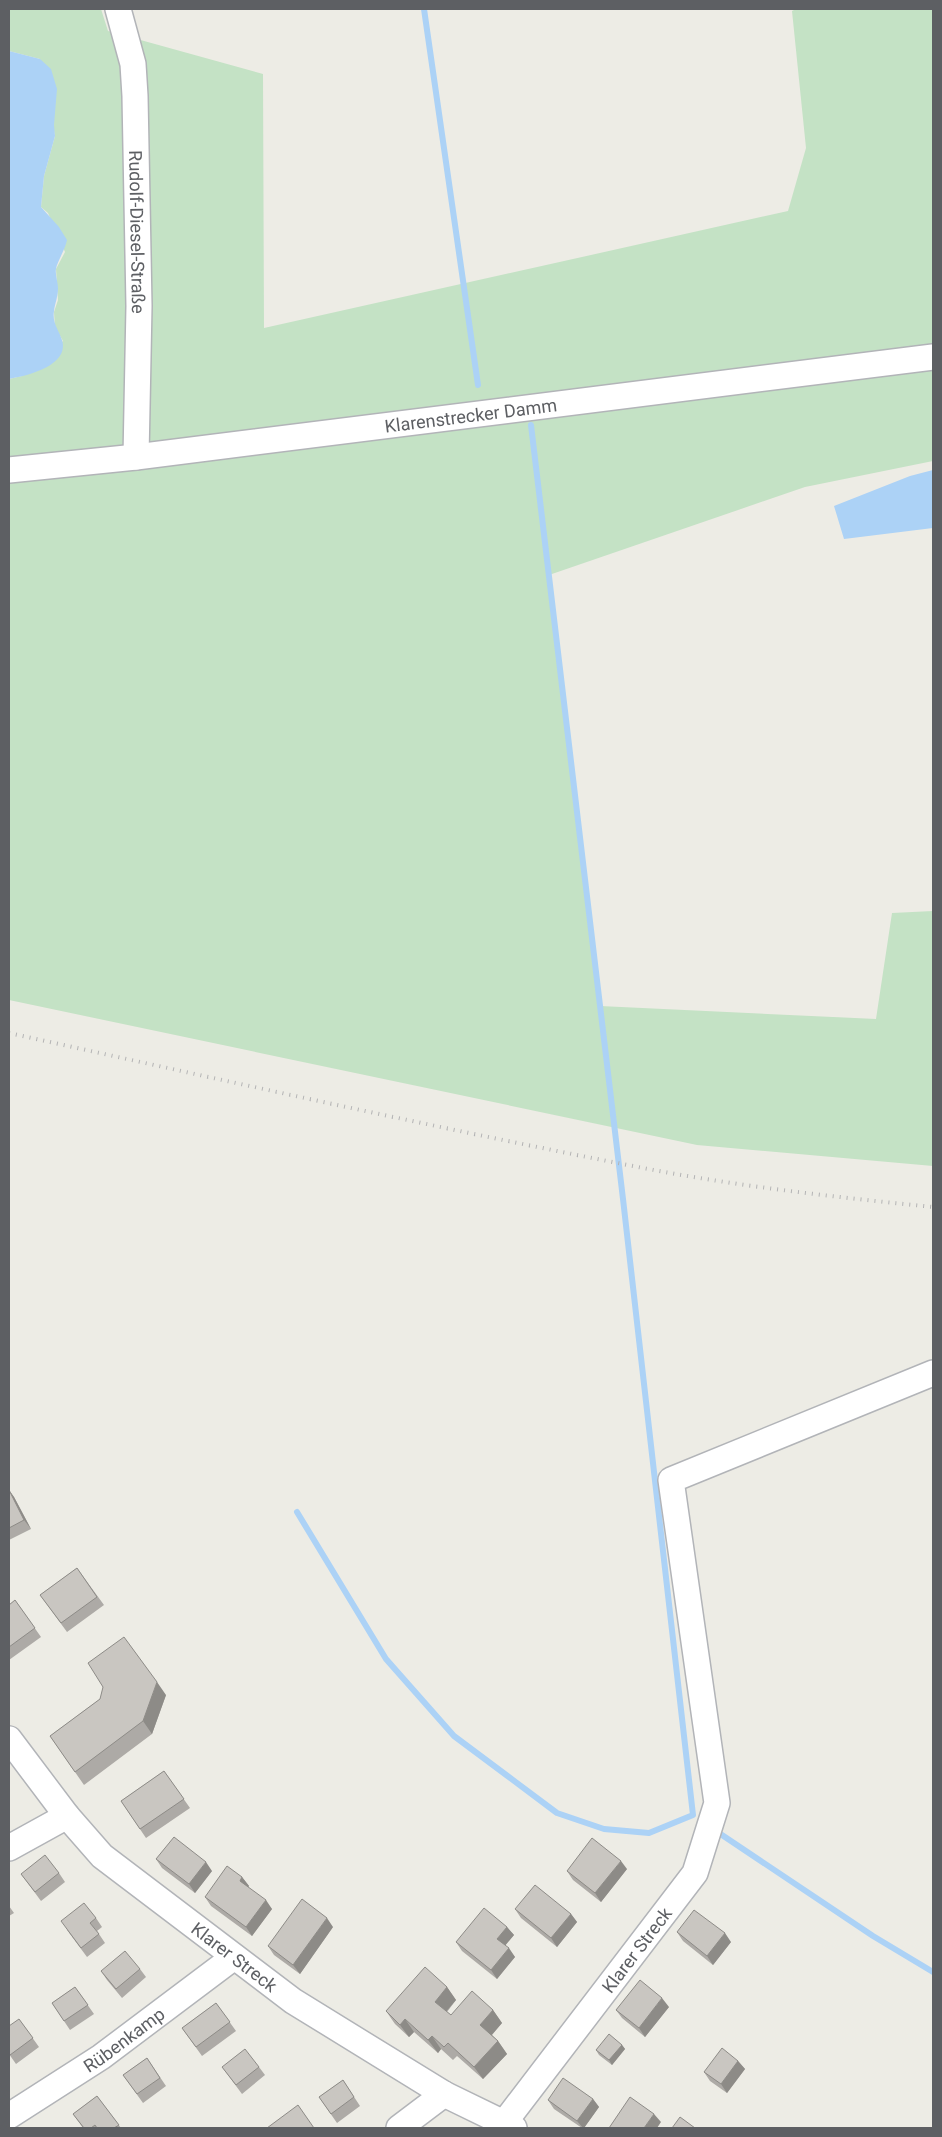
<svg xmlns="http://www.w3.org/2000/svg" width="942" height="2137" font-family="Roboto,sans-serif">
<rect width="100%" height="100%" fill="#edece5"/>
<path fill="#c4e2c5" d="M 9,9 L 101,9 L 108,31 L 263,74 L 264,328 L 788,211 L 806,148 L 792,11 L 796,9 L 933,9 L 933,461 L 805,487 L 549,575 L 600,1006 L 876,1019 L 892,913 L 933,911 L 933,1166 L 697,1145 L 9,1000 L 9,379 L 22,376 L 63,341 L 55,327 L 54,312 L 58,300 L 56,269 L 65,252 L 48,213 L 41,207 L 44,176 L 55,136 L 40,59 L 9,51 Z"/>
<path fill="#acd2f6" d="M 9,51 L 40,59 L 51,69 L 57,89 L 54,125 L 55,136 L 44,176 L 41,207 L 59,227 L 67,240 C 65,250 57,262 56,269 C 55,275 58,282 58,288 C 58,297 55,303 54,311 C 52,323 59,330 62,340 C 70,366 26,376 9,379 L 9,312 L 10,311 Z
M 933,470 L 933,528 L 844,539 L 834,506 L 910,476 Z"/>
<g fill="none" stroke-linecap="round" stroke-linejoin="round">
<path stroke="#acd2f6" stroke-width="6" d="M 424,9 L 478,385
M 297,1512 L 386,1659 L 454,1736 L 557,1813 L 604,1829 L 649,1833 L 693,1815 L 623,1199 L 531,425
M 722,1835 L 873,1936 L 933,1972"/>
<g stroke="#b2b4b8" stroke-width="28">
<g id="minor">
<path id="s1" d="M 118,9 L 133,64 L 135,96 L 139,306 L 136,457"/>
<path id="s2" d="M 9,470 L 136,457 L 933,357"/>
<path id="s3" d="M 9,1739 L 67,1816 L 102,1856 L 293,2001 L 444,2094 L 514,2128"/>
<path d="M 9,1848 L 67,1816"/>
<path id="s4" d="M 9,2116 L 101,2057 L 234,1957"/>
<path id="s5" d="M 504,2123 L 695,1873 L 717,1803 L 671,1480 L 933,1373"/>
<path d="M 399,2128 L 444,2094"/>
</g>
</g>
<use href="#minor" stroke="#fff" stroke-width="25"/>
<path stroke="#b3b3b4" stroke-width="4" stroke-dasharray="1 6" stroke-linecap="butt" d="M 9,1033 C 218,1079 427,1126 638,1167 C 735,1186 835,1197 933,1207"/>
</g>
<path fill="#adaaa6" d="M 9,1490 L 14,1497 L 31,1529 L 9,1540 Z
M 77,1568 L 104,1605 L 67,1632 L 40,1595 Z
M 15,1600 L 41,1637 L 9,1660 L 9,1605 Z
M 166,1695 L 152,1734 L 84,1785 L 50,1736 L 100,1699 Z
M 164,1771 L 190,1808 L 146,1838 L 121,1801 Z
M 156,1859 L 212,1871 L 195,1893 L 162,1868 Z
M 627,1869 L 601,1902 L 573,1880 L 567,1871 Z
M 59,1873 L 65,1882 L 41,1901 L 21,1874 Z
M 242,1877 L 249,1886 L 248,1887 L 272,1909 L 252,1936 L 211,1906 L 205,1897 Z
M 9,1906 L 14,1913 L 9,1916 Z
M 515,1909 L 571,1914 L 577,1922 L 557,1947 L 521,1918 Z
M 96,1918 L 102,1927 L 97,1931 L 105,1943 L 87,1957 L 67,1930 Z
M 333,1927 L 300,1974 L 274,1955 L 268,1946 Z
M 507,1927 L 514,1935 L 505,1945 L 515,1957 L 497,1979 L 462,1951 L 456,1942 Z
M 677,1932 L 731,1942 L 713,1965 L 683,1941 Z
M 140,1969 L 146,1977 L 122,1998 L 107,1980 L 101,1971 Z
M 75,1987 L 94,2014 L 70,2030 L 52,2003 Z
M 447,1987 L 456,2000 L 447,2012 L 451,2015 L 493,2010 L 502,2023 L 492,2035 L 498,2041 L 507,2054 L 483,2079 L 457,2056 L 453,2060 L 441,2049 L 438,2053 L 414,2032 L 409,2037 L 395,2024 L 386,2011 Z
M 216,2003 L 236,2031 L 202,2056 L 182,2028 Z
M 669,2007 L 645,2037 L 622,2018 L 616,2010 Z
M 19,2019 L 39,2047 L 16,2064 L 9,2054 Z
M 622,2045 L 625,2049 L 612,2065 L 599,2055 L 596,2050 Z
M 147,2058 L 166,2086 L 143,2103 L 123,2075 Z
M 738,2061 L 745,2069 L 727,2093 L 710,2081 L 704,2072 Z
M 222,2067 L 259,2067 L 265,2075 L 242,2094 Z
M 343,2080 L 360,2106 L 337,2123 L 319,2097 Z
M 97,2096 L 121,2128 L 83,2128 L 73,2114 Z
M 593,2099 L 599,2107 L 584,2128 L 582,2128 L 554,2109 L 548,2100 Z"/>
<path fill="#8d8b87" d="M 9,1490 L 14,1497 L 31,1529 L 24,1520 Z
M 157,1682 L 166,1695 L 152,1734 L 143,1721 Z
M 621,1861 L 627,1869 L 601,1902 L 595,1893 Z
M 206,1862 L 212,1871 L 195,1893 L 189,1884 Z
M 242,1877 L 249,1886 L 246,1890 L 240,1881 Z
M 266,1900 L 272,1909 L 252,1936 L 246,1927 Z
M 571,1914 L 577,1922 L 557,1947 L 551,1938 Z
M 327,1918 L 333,1927 L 300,1974 L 293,1965 Z
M 507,1927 L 514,1935 L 504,1947 L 497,1939 Z
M 725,1933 L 731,1942 L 713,1965 L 707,1956 Z
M 509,1948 L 515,1957 L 497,1979 L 491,1970 Z
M 447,1987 L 456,2000 L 444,2014 L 435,2002 Z
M 662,1998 L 669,2007 L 645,2037 L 639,2028 Z
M 493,2010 L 502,2023 L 489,2038 L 480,2025 Z
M 405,2019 L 414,2032 L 409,2037 L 400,2025 Z
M 432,2036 L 441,2049 L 438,2053 L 428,2040 Z
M 498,2041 L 507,2054 L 483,2079 L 474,2067 Z
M 622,2045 L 625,2049 L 612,2065 L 609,2060 Z
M 738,2061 L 745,2069 L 727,2093 L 721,2084 Z
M 593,2099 L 599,2107 L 584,2128 L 583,2128 L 577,2121 Z
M 654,2114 L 661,2122 L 657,2128 L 644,2128 Z"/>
<path fill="#c9c6c1" stroke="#8d8b87" d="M 9,1490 L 24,1520 L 9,1528 Z
M 77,1568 L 97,1597 L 61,1623 L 40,1595 Z
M 15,1600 L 35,1628 L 9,1647 L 9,1605 Z
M 124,1637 L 157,1682 L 143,1721 L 75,1772 L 50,1736 L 100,1699 L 103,1687 L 88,1663 Z
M 164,1771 L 184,1799 L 140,1829 L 121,1801 Z
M 174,1837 L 206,1862 L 189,1884 L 156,1859 Z
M 592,1838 L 621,1861 L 595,1893 L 567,1871 Z
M 45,1855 L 59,1873 L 35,1892 L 21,1874 Z
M 227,1866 L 242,1877 L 240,1881 L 266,1900 L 246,1927 L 205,1897 Z
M 535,1885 L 571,1914 L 551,1938 L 515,1909 Z
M 302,1899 L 327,1918 L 293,1965 L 268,1946 Z
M 84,1903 L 96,1918 L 90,1923 L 99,1934 L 81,1948 L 61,1921 Z
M 484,1908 L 507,1927 L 497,1939 L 509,1948 L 491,1970 L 456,1942 Z
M 694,1910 L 725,1933 L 707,1956 L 677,1932 Z
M 125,1951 L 140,1969 L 116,1989 L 101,1971 Z
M 425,1967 L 447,1987 L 435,2002 L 451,2015 L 472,1991 L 493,2010 L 480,2025 L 498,2041 L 474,2067 L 448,2043 L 444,2047 L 432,2036 L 428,2040 L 405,2019 L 400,2025 L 386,2011 Z
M 640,1980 L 662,1998 L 639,2028 L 616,2010 Z
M 75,1987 L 88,2005 L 64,2021 L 52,2003 Z
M 216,2003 L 230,2022 L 196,2047 L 182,2028 Z
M 19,2019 L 33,2038 L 10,2055 L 9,2054 L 9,2026 Z
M 609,2034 L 622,2045 L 609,2060 L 596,2050 Z
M 722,2048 L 738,2061 L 721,2084 L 704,2072 Z
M 245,2049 L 259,2067 L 236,2085 L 222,2067 Z
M 147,2058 L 160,2078 L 137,2094 L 123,2075 Z
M 563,2078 L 593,2099 L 577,2121 L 548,2100 Z
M 343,2080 L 354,2097 L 331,2114 L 319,2097 Z
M 97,2096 L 119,2125 L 114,2128 L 97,2128 L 95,2125 L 91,2128 L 84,2128 L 73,2114 Z
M 630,2097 L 654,2114 L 644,2128 L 609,2128 Z
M 298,2105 L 314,2128 L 267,2128 Z
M 680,2117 L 695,2128 L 672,2128 Z"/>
<g text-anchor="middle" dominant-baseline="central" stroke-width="5" stroke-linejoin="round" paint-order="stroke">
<g font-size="18" fill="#5d5f63" stroke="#fff">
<text stroke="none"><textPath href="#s1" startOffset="225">Rudolf-Diesel-Straße</textPath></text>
<text stroke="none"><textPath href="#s2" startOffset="465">Klarenstrecker Damm</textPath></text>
<text stroke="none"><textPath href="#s5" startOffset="218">Klarer Streck</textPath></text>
<text stroke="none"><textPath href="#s3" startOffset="316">Klarer Streck</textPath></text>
<text stroke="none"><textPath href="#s4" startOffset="138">Rübenkamp</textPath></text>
</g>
</g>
<rect width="942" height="2137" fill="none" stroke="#5d5f63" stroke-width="20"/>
</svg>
